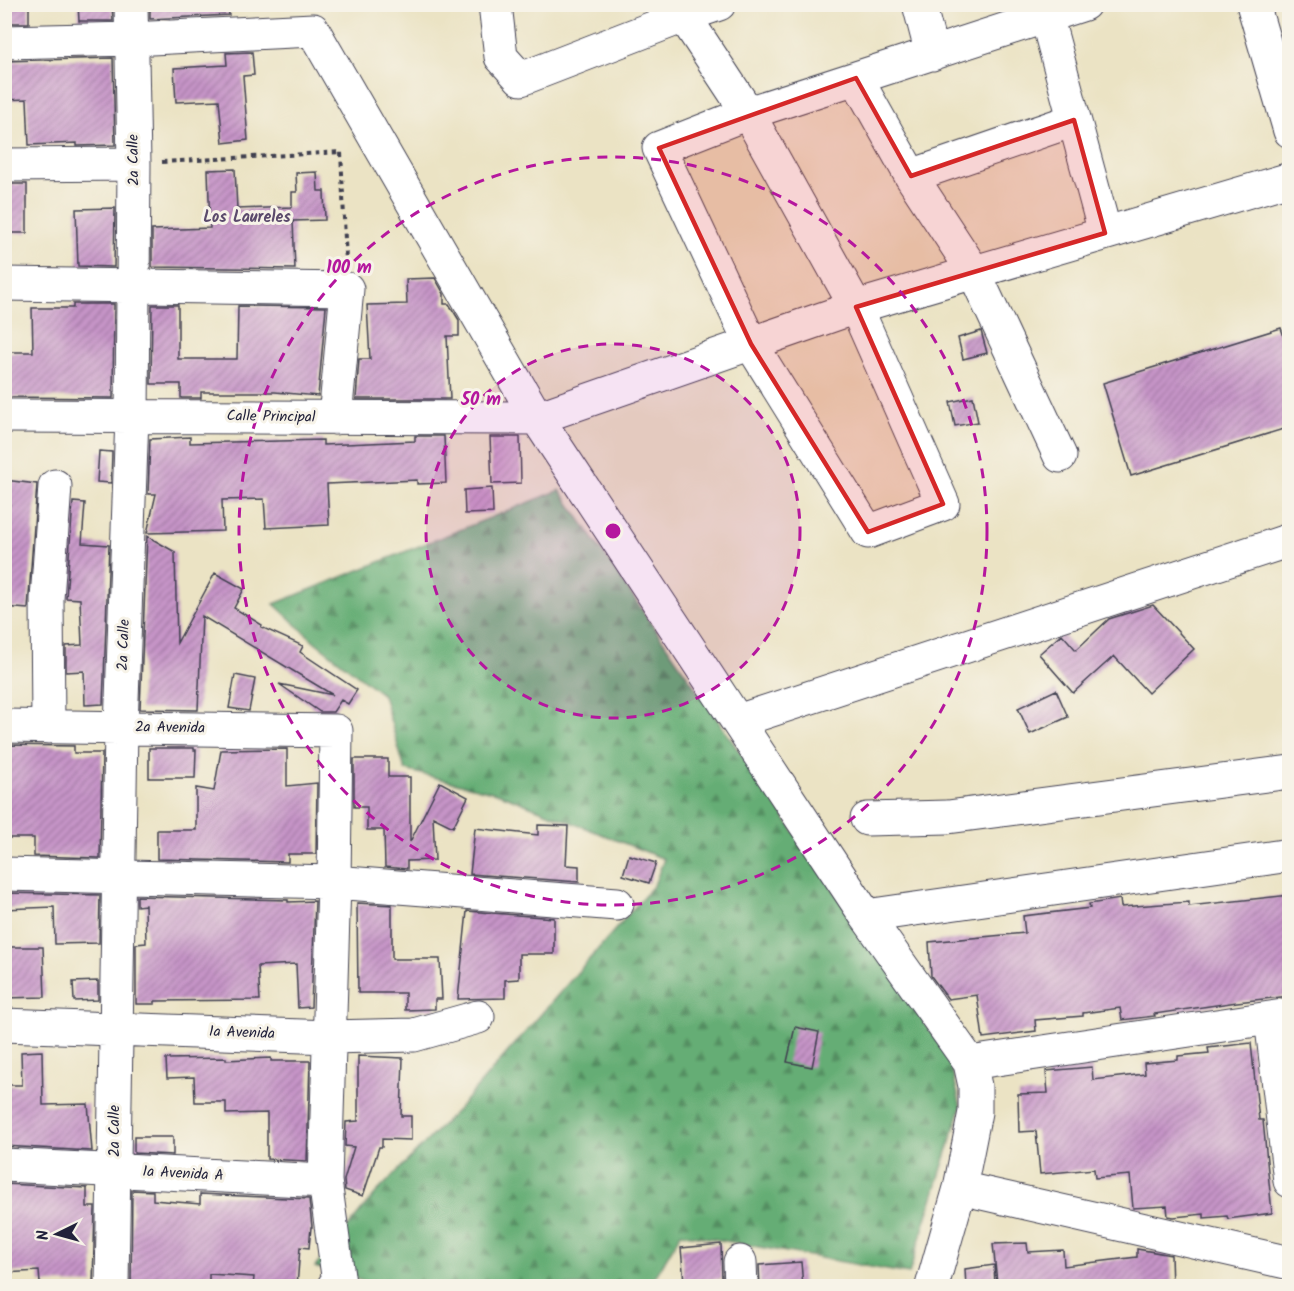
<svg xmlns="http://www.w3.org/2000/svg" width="1294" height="1291" font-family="Kalam,sans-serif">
<defs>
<pattern id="forest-firs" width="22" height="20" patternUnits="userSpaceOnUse" patternTransform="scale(1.5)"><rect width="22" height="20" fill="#65ad74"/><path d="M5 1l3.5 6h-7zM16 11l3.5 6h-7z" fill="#538c60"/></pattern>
<pattern id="building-hatch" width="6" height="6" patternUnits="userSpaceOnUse" patternTransform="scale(1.5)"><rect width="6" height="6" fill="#c694c7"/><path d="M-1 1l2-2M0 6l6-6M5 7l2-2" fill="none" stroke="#a078a3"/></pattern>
</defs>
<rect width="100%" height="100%" fill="#f7f3e8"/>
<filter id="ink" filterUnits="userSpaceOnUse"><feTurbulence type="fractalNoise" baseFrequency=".0167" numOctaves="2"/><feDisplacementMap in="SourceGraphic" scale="12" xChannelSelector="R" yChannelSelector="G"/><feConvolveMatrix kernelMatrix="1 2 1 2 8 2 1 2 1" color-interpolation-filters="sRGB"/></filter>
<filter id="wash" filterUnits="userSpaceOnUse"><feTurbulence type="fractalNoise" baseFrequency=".008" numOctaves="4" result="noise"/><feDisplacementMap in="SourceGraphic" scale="24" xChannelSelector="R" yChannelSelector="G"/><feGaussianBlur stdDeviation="1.35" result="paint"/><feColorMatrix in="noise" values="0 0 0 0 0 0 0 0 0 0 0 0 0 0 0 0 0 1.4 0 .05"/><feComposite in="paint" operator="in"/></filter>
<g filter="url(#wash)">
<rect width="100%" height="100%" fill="#ebe3c4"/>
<path fill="url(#forest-firs)" stroke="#446858" stroke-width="1.5" d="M 560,490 L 949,1058 L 961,1107 L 909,1274 L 681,1233 L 650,1286 L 379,1286 L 315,1267 L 375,1194 L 459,1108 L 654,885 L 664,859 L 500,794 L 405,770 L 383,695 L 315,642 L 274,604 Z"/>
<g id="blocks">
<path fill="url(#building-hatch)" d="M 4,4 L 29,4 L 29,23 L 4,23 Z
M 78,4 L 112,4 L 113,21 L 79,21 Z
M 150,4 L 228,4 L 229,15 L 150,19 Z
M 252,52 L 254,75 L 243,76 L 248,140 L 223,143 L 219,100 L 176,102 L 174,68 L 227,65 L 226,53 Z
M 113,58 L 115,145 L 77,146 L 77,143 L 29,145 L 27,99 L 4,100 L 4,61 Z
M 235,169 L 237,209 L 292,207 L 292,192 L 297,192 L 296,173 L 317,172 L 318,191 L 324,191 L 325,220 L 293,221 L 295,269 L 152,267 L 152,230 L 210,228 L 208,170 Z
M 4,184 L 27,184 L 27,233 L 4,233 Z
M 115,208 L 114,267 L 78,266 L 76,209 Z
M 435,278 L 444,294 L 444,304 L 449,304 L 459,320 L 459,336 L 447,336 L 450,399 L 356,399 L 359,359 L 370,359 L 367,305 L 407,304 L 406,279 Z
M 73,304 L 114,304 L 113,398 L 4,397 L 4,352 L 33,352 L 32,308 L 73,308 Z
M 152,305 L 178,305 L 178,359 L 237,359 L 238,306 L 326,307 L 318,396 L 275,392 L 201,392 L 201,398 L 181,398 L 181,384 L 151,384 Z
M 1281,328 L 1290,354 L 1290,427 L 1131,476 L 1103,383 Z
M 981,331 L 987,353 L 963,359 L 958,338 Z
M 973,397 L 978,422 L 955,426 L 950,402 Z
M 415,436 L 444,436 L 446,483 L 417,484 L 417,480 L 327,484 L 329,525 L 266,528 L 264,499 L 222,500 L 223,531 L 147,533 L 156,494 L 148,494 L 150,439 L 190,437 L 190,443 L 323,440 L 323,445 L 415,441 Z
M 490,437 L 520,437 L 521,483 L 492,484 Z
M 99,451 L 112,452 L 111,483 L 97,482 Z
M 4,480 L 37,484 L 28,609 L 4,607 L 4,530 L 10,503 L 4,503 Z
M 492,488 L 493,513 L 465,514 L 464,490 Z
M 73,502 L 85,503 L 82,543 L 109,545 L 103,704 L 85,705 L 84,671 L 66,672 L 66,646 L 82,645 L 80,599 L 66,598 Z
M 147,536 L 175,552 L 177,643 L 215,573 L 244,589 L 234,608 L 262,625 L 261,627 L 303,646 L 300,652 L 357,690 L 348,704 L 341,700 L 333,712 L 320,712 L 279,684 L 333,695 L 202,616 L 198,710 L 140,709 Z
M 1153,605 L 1194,649 L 1148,693 L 1114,656 L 1073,693 L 1039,654 L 1062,634 L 1076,650 L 1109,619 Z
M 235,675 L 255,679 L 249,711 L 229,708 Z
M 1056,690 L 1068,717 L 1030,734 L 1018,708 Z
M 4,745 L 74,746 L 74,753 L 102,753 L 100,858 L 34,856 L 34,838 L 6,838 Z
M 149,748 L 194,748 L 194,750 L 196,750 L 195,778 L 149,778 Z
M 287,749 L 287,786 L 317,783 L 316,854 L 288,854 L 288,862 L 157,859 L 157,830 L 196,830 L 196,788 L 214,791 L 221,750 Z
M 354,759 L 388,759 L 388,777 L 410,777 L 410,842 L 440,782 L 468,797 L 453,827 L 433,817 L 435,860 L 407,861 L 407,869 L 385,867 L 384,830 L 367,830 L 367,807 L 354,807 Z
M 538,825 L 568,826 L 566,865 L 579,866 L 579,882 L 470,874 L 475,828 L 538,835 Z
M 629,855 L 656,863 L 649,883 L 623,875 Z
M 4,893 L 100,895 L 99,943 L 55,944 L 54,907 L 4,909 Z
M 1290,895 L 1290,996 L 1237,1002 L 1154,1014 L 1155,1016 L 1122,1020 L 1120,1008 L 1083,1013 L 1083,1016 L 1035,1020 L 1036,1031 L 983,1038 L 977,995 L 948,999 L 931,976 L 929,942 L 1025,933 L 1023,916 L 1090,908 L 1089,904 L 1120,899 L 1121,907 L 1189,902 L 1189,906 Z
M 137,896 L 288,900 L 288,902 L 315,901 L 311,1007 L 298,1008 L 296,964 L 258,966 L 260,1000 L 155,1001 L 155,1004 L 136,1004 L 136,944 L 146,943 L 145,905 L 137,906 Z
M 357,903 L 392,905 L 392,959 L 440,959 L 442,999 L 435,999 L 435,1009 L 405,1010 L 405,993 L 358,993 Z
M 467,911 L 554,918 L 554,954 L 519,954 L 519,979 L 505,980 L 505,998 L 458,999 Z
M 4,947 L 43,947 L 45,997 L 4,998 Z
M 98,981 L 98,1000 L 74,1001 L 73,982 Z
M 795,1027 L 819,1032 L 812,1067 L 787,1062 Z
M 1251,1043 L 1259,1120 L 1263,1120 L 1272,1213 L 1228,1219 L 1227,1216 L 1204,1218 L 1204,1214 L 1174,1217 L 1168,1216 L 1167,1206 L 1133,1208 L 1130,1175 L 1095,1178 L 1094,1169 L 1040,1174 L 1036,1131 L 1019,1132 L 1018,1094 L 1048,1093 L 1046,1071 L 1092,1067 L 1093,1080 L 1145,1074 L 1144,1063 L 1178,1060 L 1178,1056 L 1209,1053 L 1208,1048 Z
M 42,1051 L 43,1105 L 88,1104 L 92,1151 L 4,1146 L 4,1085 L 22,1085 L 21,1052 Z
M 358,1056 L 403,1058 L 401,1116 L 411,1116 L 411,1140 L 382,1139 L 382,1147 L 379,1147 L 363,1196 L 345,1190 L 344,1180 L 354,1147 L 345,1146 L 346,1122 L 358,1121 Z
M 226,1058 L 226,1060 L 271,1058 L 271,1061 L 310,1061 L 307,1161 L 267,1159 L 267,1113 L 226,1114 L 226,1102 L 195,1102 L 194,1077 L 167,1078 L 166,1059 Z
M 134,1137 L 173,1137 L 173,1155 L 134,1153 Z
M 4,1184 L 87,1188 L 87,1207 L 95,1207 L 93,1284 L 40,1283 L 39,1271 L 4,1273 Z
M 132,1190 L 153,1191 L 153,1200 L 200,1204 L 200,1194 L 309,1199 L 312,1227 L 311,1227 L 309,1248 L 300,1247 L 297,1287 L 253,1287 L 254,1277 L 209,1274 L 209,1287 L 131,1287 Z
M 1027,1243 L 1028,1252 L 1063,1250 L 1064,1266 L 1137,1257 L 1137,1249 L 1171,1255 L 1172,1287 L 1037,1287 L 1037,1281 L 997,1282 L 993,1244 Z
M 721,1244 L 722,1279 L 684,1282 L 681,1248 Z
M 801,1262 L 803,1287 L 760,1287 L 759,1265 Z
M 994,1265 L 995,1287 L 966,1287 L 965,1269 Z"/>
</g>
</g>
<g filter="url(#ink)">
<use href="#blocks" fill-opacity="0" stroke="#403f50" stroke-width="1.5"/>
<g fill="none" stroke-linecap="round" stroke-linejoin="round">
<g stroke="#403f50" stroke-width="35">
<path id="minor" d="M 495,4 L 501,57 L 521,79 L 684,16 L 719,4
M 919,4 L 932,54
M 1043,4 L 1105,233
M 1253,4 L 1290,131
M 684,16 L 748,113 L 856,307 L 943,504 L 868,532 L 751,344 L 659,148 L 748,113 L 1084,4
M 4,42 L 131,39 L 313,30 L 537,418 L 866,916 L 970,1063 L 975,1086 L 975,1112 L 960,1188 L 932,1286
M 856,78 L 911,176 L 974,272 L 1060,456
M 4,165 L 134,164
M 911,176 L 1074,120
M 4,284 L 347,289 L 335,418
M 4,416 L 537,418 L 856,307 L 1290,179
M 738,721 L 1290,540
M 4,726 L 336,731 L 334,882 L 325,1181 L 339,1283 L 334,1286
M 48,727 L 47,599 L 55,486
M 867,819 L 948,817 L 1290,772
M 4,874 L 334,882 L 617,904
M 866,916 L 1290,855
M 1271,1018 L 1290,1181
M 4,1025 L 330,1037 L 414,1035 L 478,1017
M 970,1063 L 1290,1015
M 4,1165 L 325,1181
M 960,1188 L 1290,1263
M 740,1262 L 741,1286
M 112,1286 L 121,728 L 132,416 L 134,164 L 131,4"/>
</g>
<path stroke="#403f50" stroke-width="4" stroke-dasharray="4.5 4.5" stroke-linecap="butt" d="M 162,162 L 341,152 L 346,262"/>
<use href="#minor" stroke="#fff" stroke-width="33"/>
</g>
</g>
<path fill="#d62828" fill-opacity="0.2" stroke="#d62828" stroke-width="4.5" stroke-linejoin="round" d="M 856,78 L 911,176 L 1074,120 L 1105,233 L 856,307 L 943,504 L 868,532 L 751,344 L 659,148 Z"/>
<circle cx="613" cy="531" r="187" fill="#b5179e" fill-opacity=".12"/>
<g fill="none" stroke="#b5179e" stroke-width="3" stroke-dasharray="10 8">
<circle cx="613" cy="531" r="187"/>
<circle cx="613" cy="531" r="374"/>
</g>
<g text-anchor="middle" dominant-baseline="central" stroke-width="6" stroke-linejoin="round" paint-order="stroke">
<g font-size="15" fill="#22223b" stroke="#f7f3e8">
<text transform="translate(134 160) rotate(-91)">2a Calle</text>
<text transform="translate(271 417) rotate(1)">Calle Principal</text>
<text transform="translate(124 645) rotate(-88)">2a Calle</text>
<text transform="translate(170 728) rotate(1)">2a Avenida</text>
<text transform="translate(242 1033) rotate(2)">1a Avenida</text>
<text transform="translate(115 1131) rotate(-90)">2a Calle</text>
<text transform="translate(183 1174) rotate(3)">1a Avenida A</text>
</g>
<g font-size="16" font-weight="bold" fill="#5b4a6c" stroke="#f7f3e8">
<text x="247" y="217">Los Laureles</text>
</g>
</g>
<circle cx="613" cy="531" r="9" fill="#b5179e" stroke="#f7f3e8" stroke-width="3"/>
<g font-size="18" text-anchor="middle" font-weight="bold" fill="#b5179e" stroke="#f7f3e8" stroke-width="6" stroke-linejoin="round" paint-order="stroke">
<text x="349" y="273">100 m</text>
<text x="481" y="405">50 m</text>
</g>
<rect width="1294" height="1291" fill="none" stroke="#f7f3e8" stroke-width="24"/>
<g transform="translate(57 1234) rotate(265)" stroke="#f7f3e8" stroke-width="4.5" paint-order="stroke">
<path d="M0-4.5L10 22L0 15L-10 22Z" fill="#22223b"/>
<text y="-9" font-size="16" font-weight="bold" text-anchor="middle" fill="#22223b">N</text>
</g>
</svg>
